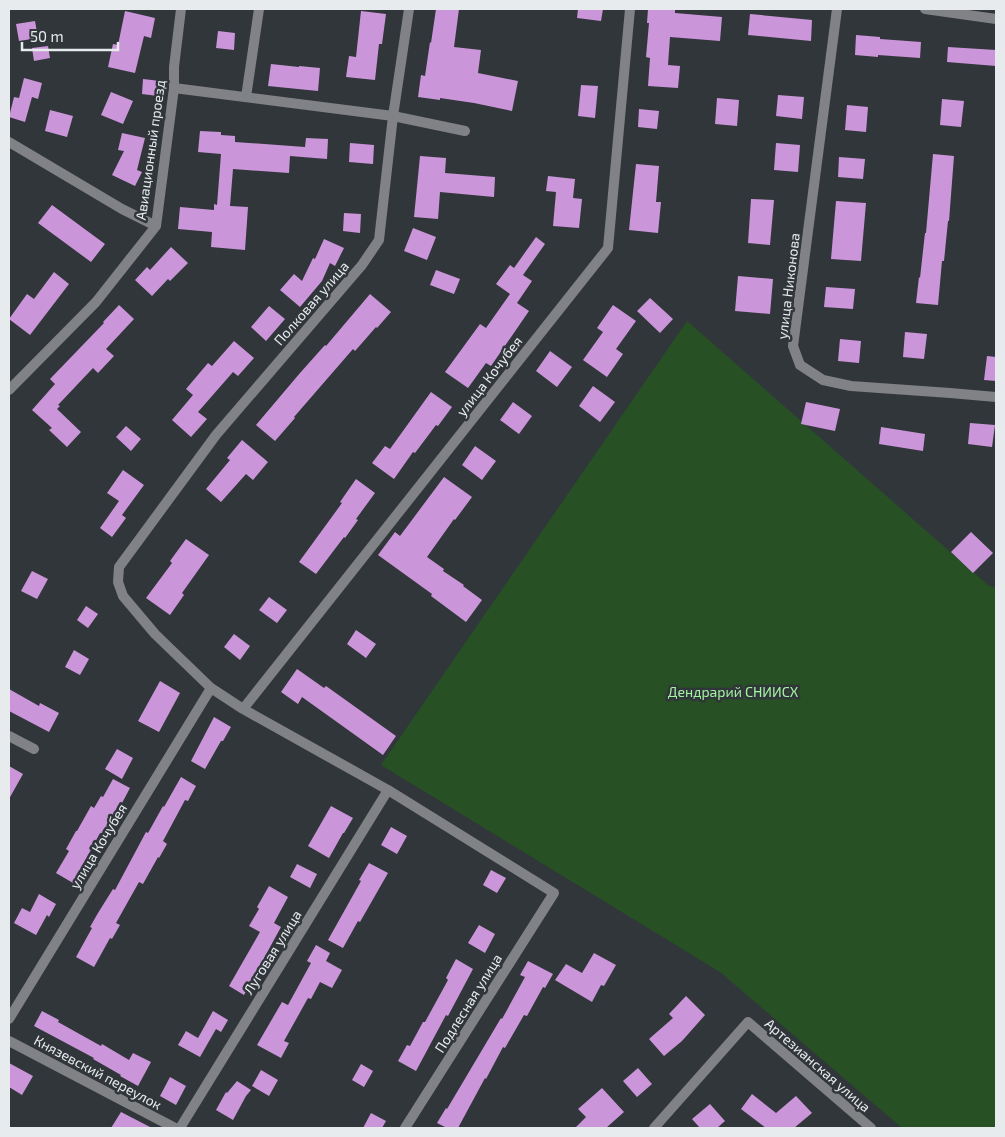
<svg xmlns="http://www.w3.org/2000/svg" width="1005" height="1137" font-family="'Exo 2',sans-serif">
<rect width="100%" height="100%" fill="#31363b"/>
<path fill="#275025" d="M 687,321 L 988,585 L 996,588 L 996,1128 L 902,1128 L 720,972 L 381,765 Z"/>
<path fill="#cb96d9" d="M 436,9 L 459,9 L 454,47 L 481,50 L 478,73 L 518,81 L 512,111 L 474,103 L 440,98 L 440,100 L 418,97 L 421,75 L 425,76 L 430,42 L 431,43 Z
M 578,9 L 603,9 L 601,21 L 577,18 Z
M 648,9 L 675,9 L 675,13 L 722,17 L 720,41 L 670,37 L 668,65 L 680,66 L 678,88 L 648,86 L 650,58 L 646,57 L 649,23 L 647,23 Z
M 125,11 L 155,18 L 151,38 L 144,36 L 135,73 L 108,67 L 113,44 L 118,45 Z
M 361,11 L 386,14 L 382,44 L 379,44 L 375,80 L 346,77 L 349,56 L 356,57 Z
M 750,14 L 812,20 L 811,41 L 748,35 Z
M 35,21 L 38,38 L 19,41 L 16,24 Z
M 218,31 L 235,33 L 234,50 L 216,48 Z
M 856,35 L 880,37 L 880,39 L 921,42 L 920,58 L 878,55 L 878,57 L 855,55 Z
M 48,46 L 50,58 L 34,61 L 32,48 Z
M 948,47 L 996,50 L 996,66 L 947,62 Z
M 271,64 L 299,67 L 299,66 L 320,68 L 318,91 L 268,86 Z
M 24,78 L 42,83 L 38,99 L 32,97 L 25,122 L 9,117 L 14,97 L 19,98 Z
M 143,79 L 160,81 L 158,96 L 142,94 Z
M 581,85 L 598,86 L 595,118 L 578,116 Z
M 111,92 L 133,101 L 123,124 L 101,115 Z
M 778,95 L 804,97 L 802,119 L 776,116 Z
M 717,98 L 739,100 L 737,126 L 715,124 Z
M 942,99 L 964,101 L 961,127 L 940,125 Z
M 847,105 L 868,107 L 866,132 L 845,130 Z
M 639,109 L 659,111 L 657,129 L 638,127 Z
M 50,110 L 73,116 L 67,137 L 45,131 Z
M 200,131 L 221,132 L 221,135 L 235,136 L 235,142 L 305,147 L 306,138 L 328,139 L 327,159 L 290,156 L 289,173 L 233,169 L 230,206 L 248,207 L 245,250 L 211,247 L 212,232 L 178,229 L 180,207 L 214,210 L 214,204 L 217,205 L 221,154 L 198,152 Z
M 122,133 L 145,138 L 137,170 L 142,172 L 135,186 L 112,175 L 124,151 L 118,150 Z
M 350,143 L 374,145 L 373,164 L 349,162 Z
M 776,143 L 800,145 L 798,172 L 774,170 Z
M 933,154 L 954,156 L 949,221 L 948,221 L 944,261 L 942,261 L 938,305 L 916,303 L 919,277 L 920,278 L 925,233 L 926,233 Z
M 420,156 L 446,158 L 445,173 L 495,177 L 494,197 L 440,192 L 438,219 L 414,217 Z
M 839,157 L 865,159 L 863,179 L 838,177 Z
M 636,164 L 659,166 L 656,202 L 661,202 L 658,233 L 629,230 Z
M 548,176 L 575,179 L 573,198 L 582,199 L 579,228 L 553,226 L 556,192 L 546,191 Z
M 751,199 L 774,200 L 770,245 L 748,243 Z
M 836,201 L 866,203 L 861,261 L 831,259 Z
M 52,205 L 105,244 L 91,262 L 38,223 Z
M 344,213 L 361,214 L 360,233 L 343,231 Z
M 413,228 L 436,237 L 427,260 L 404,251 Z
M 536,237 L 545,244 L 523,275 L 532,281 L 517,303 L 529,311 L 491,366 L 486,363 L 468,388 L 445,372 L 480,324 L 486,328 L 510,294 L 496,284 L 510,265 L 514,268 Z
M 324,239 L 344,248 L 335,266 L 330,263 L 322,281 L 300,307 L 280,290 L 294,274 L 302,281 L 313,258 L 315,259 Z
M 171,247 L 188,263 L 170,281 L 168,279 L 152,296 L 135,280 L 147,267 L 150,270 Z
M 436,270 L 460,279 L 454,294 L 430,285 Z
M 54,272 L 69,284 L 30,335 L 9,319 L 27,294 L 34,299 Z
M 738,276 L 773,279 L 770,314 L 735,311 Z
M 826,287 L 855,289 L 853,309 L 824,307 Z
M 370,294 L 391,312 L 377,328 L 376,327 L 355,351 L 353,349 L 294,417 L 295,418 L 275,441 L 256,425 L 300,373 L 325,345 L 326,346 Z
M 650,298 L 673,319 L 660,333 L 637,311 Z
M 119,305 L 134,319 L 106,349 L 114,356 L 98,373 L 93,368 L 58,405 L 60,406 L 57,409 L 81,432 L 67,447 L 49,430 L 52,428 L 32,410 L 55,384 L 50,379 L 104,323 L 103,322 Z
M 613,305 L 636,321 L 616,349 L 623,354 L 607,377 L 583,360 L 603,332 L 597,328 Z
M 269,306 L 285,319 L 266,341 L 251,327 Z
M 905,332 L 927,334 L 924,359 L 903,357 Z
M 840,339 L 861,341 L 859,363 L 838,361 Z
M 234,341 L 254,358 L 238,376 L 233,372 L 198,412 L 207,419 L 191,437 L 172,420 L 193,395 L 186,389 L 208,363 L 212,366 Z
M 550,351 L 572,367 L 557,387 L 536,371 Z
M 987,356 L 996,357 L 996,381 L 984,380 Z
M 593,386 L 615,402 L 600,422 L 579,406 Z
M 431,392 L 452,407 L 438,426 L 436,425 L 415,453 L 413,452 L 394,479 L 372,463 L 385,446 L 390,449 Z
M 513,402 L 532,416 L 519,434 L 500,420 Z
M 806,402 L 840,409 L 835,431 L 801,424 Z
M 970,423 L 995,425 L 992,447 L 968,444 Z
M 126,426 L 141,439 L 131,451 L 116,437 Z
M 881,427 L 925,434 L 923,451 L 879,444 Z
M 242,440 L 268,462 L 253,480 L 246,474 L 221,502 L 206,489 L 230,460 L 227,458 Z
M 475,446 L 496,461 L 482,480 L 462,465 Z
M 123,470 L 144,485 L 122,515 L 126,518 L 112,537 L 100,528 L 119,501 L 107,493 Z
M 444,477 L 472,497 L 455,520 L 454,519 L 427,557 L 444,569 L 443,571 L 464,585 L 463,586 L 482,600 L 466,622 L 431,596 L 432,594 L 378,555 L 395,532 L 400,536 Z
M 356,479 L 375,493 L 356,519 L 358,520 L 345,538 L 344,537 L 316,574 L 299,562 L 342,503 L 340,502 Z
M 971,532 L 993,553 L 973,573 L 951,552 Z
M 186,539 L 209,555 L 182,593 L 184,595 L 170,615 L 146,598 L 172,563 L 170,561 Z
M 32,571 L 48,579 L 37,599 L 21,591 Z
M 269,597 L 287,610 L 277,623 L 259,610 Z
M 86,606 L 98,614 L 88,628 L 77,620 Z
M 356,630 L 376,644 L 366,658 L 347,644 Z
M 234,634 L 250,646 L 240,660 L 224,647 Z
M 74,650 L 89,659 L 80,675 L 65,667 Z
M 297,669 L 324,688 L 326,686 L 396,736 L 383,755 L 302,697 L 298,704 L 281,692 Z
M 160,681 L 180,693 L 159,732 L 138,721 Z
M 9,689 L 39,706 L 40,703 L 59,713 L 49,732 L 9,711 Z
M 214,717 L 231,727 L 223,741 L 221,741 L 205,769 L 191,761 Z
M 117,749 L 133,758 L 122,779 L 105,769 Z
M 9,766 L 23,774 L 9,799 Z
M 181,777 L 196,786 L 188,801 L 185,800 L 163,841 L 167,844 L 159,858 L 158,857 L 143,884 L 139,882 L 116,923 L 120,925 L 112,939 L 110,938 L 94,967 L 76,957 L 92,928 L 90,927 L 98,913 L 113,889 L 115,890 L 146,832 L 148,833 L 163,806 L 164,807 Z
M 113,779 L 130,788 L 122,803 L 120,802 L 103,834 L 100,833 L 73,883 L 56,873 L 69,851 L 66,849 L 76,831 L 77,831 L 91,806 L 94,808 L 101,796 L 103,797 Z
M 331,806 L 353,818 L 344,833 L 343,833 L 329,858 L 308,846 Z
M 391,827 L 407,836 L 397,854 L 381,845 Z
M 369,863 L 388,873 L 360,922 L 358,921 L 343,948 L 328,940 L 361,881 L 359,880 Z
M 297,864 L 317,874 L 310,888 L 290,877 Z
M 491,870 L 506,878 L 497,893 L 483,885 Z
M 269,886 L 288,897 L 274,923 L 281,927 L 244,995 L 229,986 L 260,932 L 249,926 L 259,909 L 257,907 Z
M 39,894 L 56,904 L 49,917 L 47,915 L 36,935 L 14,923 L 22,908 L 30,912 Z
M 479,925 L 495,934 L 485,953 L 468,943 Z
M 316,945 L 330,953 L 326,961 L 342,970 L 332,988 L 320,982 L 311,999 L 308,998 L 284,1041 L 289,1043 L 281,1058 L 257,1045 L 282,1002 L 288,1005 L 311,963 L 307,961 Z
M 594,953 L 616,965 L 604,986 L 601,985 L 592,1002 L 555,980 L 566,964 L 582,973 Z
M 456,959 L 473,969 L 448,1016 L 446,1015 L 416,1071 L 398,1061 L 407,1045 L 410,1046 L 423,1022 L 425,1022 L 448,980 L 446,978 Z
M 528,961 L 553,974 L 545,988 L 543,987 L 527,1016 L 524,1015 L 505,1048 L 503,1047 L 486,1079 L 485,1078 L 458,1128 L 447,1128 L 437,1123 L 446,1108 L 447,1109 L 501,1018 L 502,1019 L 525,977 L 520,975 Z
M 686,996 L 705,1015 L 682,1041 L 664,1056 L 649,1039 L 673,1018 L 669,1014 Z
M 42,1011 L 59,1020 L 58,1022 L 101,1046 L 102,1044 L 129,1060 L 133,1053 L 151,1062 L 138,1086 L 120,1076 L 121,1075 L 93,1059 L 94,1058 L 34,1026 Z
M 213,1011 L 228,1020 L 221,1032 L 216,1029 L 200,1057 L 178,1045 L 186,1031 L 198,1038 Z
M 9,1063 L 33,1076 L 22,1095 L 9,1087 Z
M 361,1064 L 373,1071 L 364,1087 L 352,1080 Z
M 638,1068 L 652,1084 L 637,1097 L 623,1081 Z
M 261,1070 L 278,1080 L 269,1096 L 252,1086 Z
M 170,1077 L 186,1086 L 176,1105 L 160,1096 Z
M 237,1081 L 251,1090 L 246,1096 L 233,1120 L 216,1110 L 226,1092 L 227,1093 Z
M 602,1088 L 624,1112 L 606,1128 L 575,1128 L 586,1117 L 578,1109 Z
M 752,1094 L 776,1113 L 796,1096 L 812,1113 L 794,1128 L 766,1128 L 741,1109 Z
M 710,1104 L 725,1121 L 717,1128 L 700,1128 L 692,1119 Z
M 121,1112 L 152,1128 L 111,1128 Z
M 371,1113 L 386,1121 L 382,1128 L 363,1128 Z"/>
<g fill="none" stroke-linecap="round" stroke-linejoin="round">
<path stroke="#808285" stroke-width="10" d="M 837,9 L 793,346 L 800,365 L 823,380 L 851,386 L 950,393 L 996,397
M 925,9 L 996,19
M 174,88 L 393,116 L 465,131
M 246,97 L 259,9
M 9,142 L 122,209 L 156,226
M 9,390 L 96,302 L 156,226 L 174,88 L 174,67 L 181,9
M 243,709 L 608,248 L 630,9
M 9,736 L 34,749
M 9,1019 L 211,688
M 9,1041 L 175,1128
M 180,1128 L 388,790
M 405,1128 L 554,893 L 388,790 L 243,709 L 211,688 L 155,634 L 123,596 L 118,582 L 119,567 L 216,435 L 362,265 L 379,240 L 393,116 L 409,9
M 654,1128 L 748,1022 L 871,1128"/>
</g>
<g text-anchor="middle" dominant-baseline="central" stroke-width="5" stroke-linejoin="round" paint-order="stroke">
<g font-size="14" fill="#e7ebee" stroke="#31363b">
<text transform="translate(150 150) rotate(-82)">Авиационный проезд</text>
<text transform="translate(788 286) rotate(-83)">улица Никонова</text>
<text transform="translate(311 303) rotate(-49)">Полковая улица</text>
<text transform="translate(489 376) rotate(-52)">улица Кочубея</text>
<text transform="translate(98 846) rotate(-59)">улица Кочубея</text>
<text transform="translate(272 952) rotate(-58)">Луговая улица</text>
<text transform="translate(468 1003) rotate(-58)">Подлесная улица</text>
<text transform="translate(818 1065) rotate(41)">Артезианская улица</text>
<text transform="translate(98 1072) rotate(28)">Князевский переулок</text>
</g>
<g font-size="14" fill="#a4f59f" stroke="#31363b">
<text x="733" y="691">Дендрарий СНИИСХ</text>
</g>
</g>
<rect width="1005" height="1137" fill="none" stroke="#e7ebee" stroke-width="20"/>
<path d="M22 42v8h96v-8" fill="none" stroke="#e7ebee" stroke-width="2.5"/>
<text x="30" y="42" font-size="15" fill="#e7ebee" stroke="#31363b" stroke-width="4" paint-order="stroke">50 m</text>
</svg>
